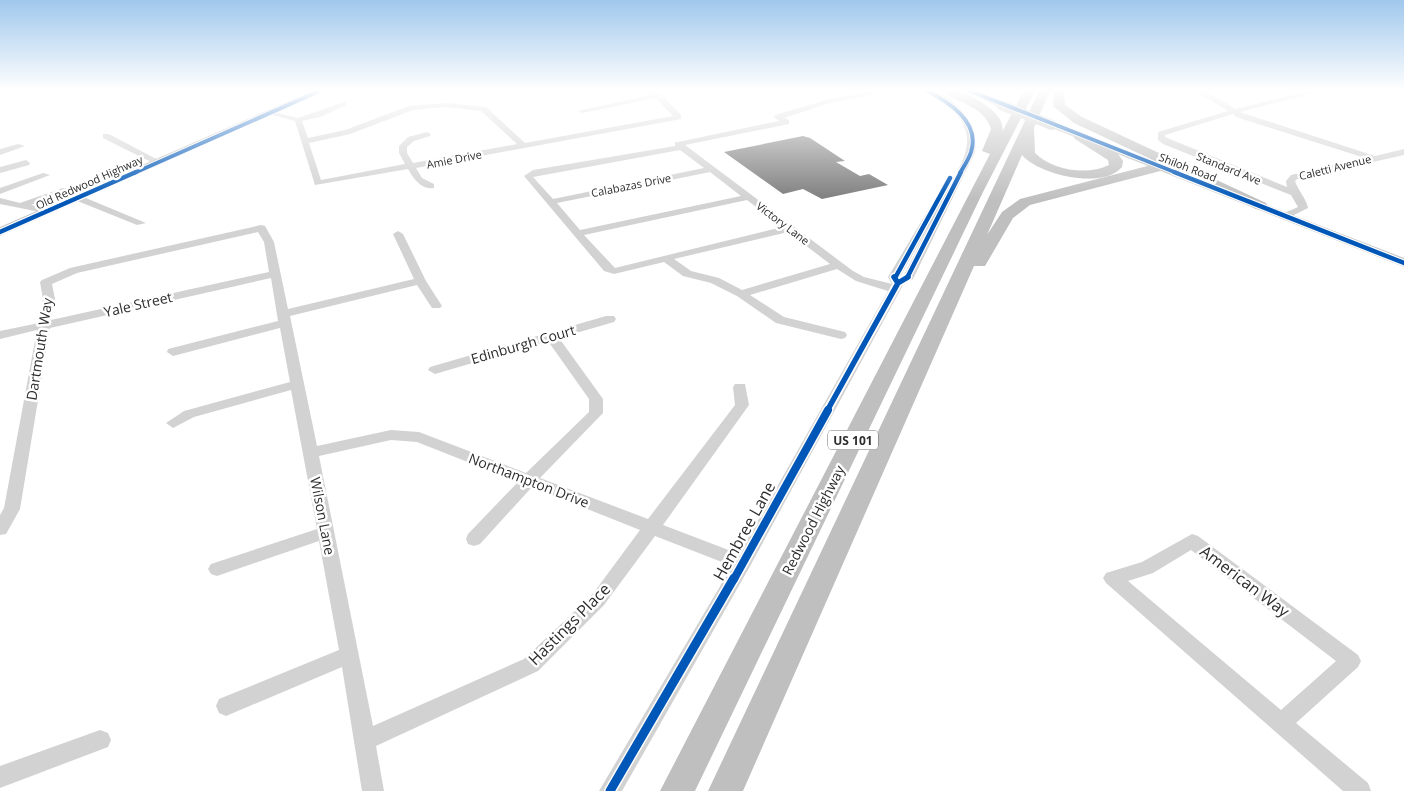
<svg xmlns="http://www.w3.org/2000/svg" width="1404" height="791" font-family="'Open Sans',sans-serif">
<rect width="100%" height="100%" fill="#fff"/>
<path fill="#7e7e7e" d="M 803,136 L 810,138 L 845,161 L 836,162 L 860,176 L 869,174 L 888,185 L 822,199 L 803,189 L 783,194 L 724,152 Z"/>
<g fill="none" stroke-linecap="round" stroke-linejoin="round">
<path fill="#d2d2d2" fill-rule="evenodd" d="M 558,89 L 573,89 L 560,93 L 557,91 Z
M 881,89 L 897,89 L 827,104 L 784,118 L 789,120 L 789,124 L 685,145 L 853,271 L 864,277 L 892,284 L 888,277 L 935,199 L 942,200 C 958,168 985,138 950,108 C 941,101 930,96 921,89 C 951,89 979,123 975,152 L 913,279 L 903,285 L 749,568 L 622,791 L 599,791 L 732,566 L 655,536 L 604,605 L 538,671 L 376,746 L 384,791 L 362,791 L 342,667 L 226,716 L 219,713 L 216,706 L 219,699 L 339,650 L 319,541 L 217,576 L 211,574 L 208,569 L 211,564 L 317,529 L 291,390 L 194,417 L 173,428 L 166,423 L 184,411 L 290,382 L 280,328 L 173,356 L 167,352 L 168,349 L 278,321 L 271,278 L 50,328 L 20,509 L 6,534 L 0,535 L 0,515 L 4,508 L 37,330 L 0,339 L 0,331 L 39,323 L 43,299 L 40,282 L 42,280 L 70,268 L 261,225 L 265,226 L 274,242 L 288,309 L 414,279 L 393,234 L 398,231 L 403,234 L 426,281 L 442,306 L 440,308 L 432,308 L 417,285 L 290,316 L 317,446 L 391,430 L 419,432 L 526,473 L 589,412 L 589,399 L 548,341 L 435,374 L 428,370 L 430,367 L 606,316 L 614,316 L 616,319 L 614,322 L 559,338 L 603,399 L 603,413 L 540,478 L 648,519 L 735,405 L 733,387 L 735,384 L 745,384 L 749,405 L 663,525 L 739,554 L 888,291 L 856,281 L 837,269 L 750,295 L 784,317 L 845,332 L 847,335 L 845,338 L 841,339 L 776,323 L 737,296 L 711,283 L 683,276 L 664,262 L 614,274 L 604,271 L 524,176 L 533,170 L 675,146 L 675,142 L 678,142 L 779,121 L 774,117 L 775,115 L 826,100 ZM 680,150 L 704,168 L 553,199 L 533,177 ZM 710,172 L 741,196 L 580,230 L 557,203 ZM 747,200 L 782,227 L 615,268 L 584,235 ZM 931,222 L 903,277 L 900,278 L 900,277 ZM 258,232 L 264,242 L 269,272 L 51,320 L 55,299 L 52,284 L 77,273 ZM 788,232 L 830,264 L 742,290 L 719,278 L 691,271 L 674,259 ZM 391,440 L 417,442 L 518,482 L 468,534 L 466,539 L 468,544 L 474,546 L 480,544 L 532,487 L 640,530 L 592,595 L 524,659 L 373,726 L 319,456 Z
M 1188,89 C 1207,89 1220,99 1235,109 L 1317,89 L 1330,89 L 1240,112 L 1375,156 L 1404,149 L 1404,155 L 1297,179 L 1295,181 C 1298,190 1307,200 1308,208 L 1288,218 L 1282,218 L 1282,214 L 1298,207 L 1291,195 L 1163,144 L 1158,140 L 1158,132 L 1228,111 L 1209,99 ZM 1233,114 L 1236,117 L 1365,158 L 1291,175 L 1286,181 L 1287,187 L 1165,137 L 1165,135 Z
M 651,91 L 661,94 L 681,115 L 681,119 L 416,168 L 422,178 L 434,184 L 434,188 C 421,190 414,179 408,169 L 315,185 L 295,121 L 265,113 L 269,111 L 298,118 L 346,101 L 346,105 L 320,117 L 302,121 L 308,138 L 345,130 L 409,106 L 446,103 L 486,107 L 525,143 L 673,116 L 656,98 L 582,113 L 578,111 L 650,95 L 647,93 ZM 446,107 L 481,111 L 517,144 L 413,163 L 407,153 L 407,147 L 414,141 L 430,136 L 431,134 L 427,132 L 408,137 L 399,146 L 399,153 L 405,164 L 321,180 L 309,143 L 350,134 L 413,110 Z
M 103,134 L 109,134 L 162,162 L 155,164 L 103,138 Z
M 18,144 L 25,146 L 0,155 L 0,149 Z
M 26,160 L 30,163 L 29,165 L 0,173 L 0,167 Z
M 43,173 L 50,175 L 0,194 L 0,188 Z
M 63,188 L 71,190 L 31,205 L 50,210 L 50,214 L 0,204 L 0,198 L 20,203 Z
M 75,196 L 81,196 L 146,223 L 137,225 L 75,200 Z
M 1192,534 L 1198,536 L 1358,655 L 1361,661 L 1358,667 L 1296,723 L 1368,783 L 1371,791 L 1343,791 L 1106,583 L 1103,578 L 1106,573 L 1142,562 ZM 1191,550 L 1336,661 L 1281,710 L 1128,581 L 1153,573 Z
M 100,730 L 108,733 L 111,740 L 108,747 L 0,788 L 0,766 Z"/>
<path fill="#c5c5c5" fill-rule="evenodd" d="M 316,89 L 328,89 L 0,236 L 0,227 Z
M 961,89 L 973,89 L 1006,105 L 998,107 Z
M 1049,123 L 1055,123 L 1404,258 L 1404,267 L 1049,127 Z"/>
<path fill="#bfbfbf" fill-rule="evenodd" d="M 940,89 C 945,89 951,89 956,90 C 970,94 1008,114 1002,132 L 1025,89 L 1036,89 L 983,192 L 695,791 L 660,791 L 990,154 L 982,151 L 991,129 C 983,104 957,105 940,89 Z
M 1040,89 L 1051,89 L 1034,128 L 1035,153 C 1052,170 1087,176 1109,165 L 1108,160 L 1075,139 L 1073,136 L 1079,132 L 1118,154 L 1123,161 L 1122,167 C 1103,190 1039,175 1022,155 L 987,235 L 1002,212 L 1020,199 L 1159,163 L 1074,123 L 1053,106 L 1054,89 L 1064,89 L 1065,105 L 1082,117 L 1266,203 L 1268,206 L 1261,210 L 1256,209 L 1165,166 L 1164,170 L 1030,205 L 1013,218 L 985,266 L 974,266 L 743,791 L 708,791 Z"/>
<path stroke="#c5c5c5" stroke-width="10" d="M 1001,105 L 1052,125"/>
<g stroke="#fff" stroke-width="5.5">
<path id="cycleway-far4" d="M 924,89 C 947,101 981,121 971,152 C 969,159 964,166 960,173
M 965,89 L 1177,173
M 134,173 L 324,89"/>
</g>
<g stroke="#fff" stroke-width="7">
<path id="cycleway-far3" d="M 1174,172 L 1404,263
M 0,232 L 136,172
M 895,278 L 950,178
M 907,278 L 961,172"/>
</g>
<g stroke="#fff" stroke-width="9">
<path id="cycleway-far2" d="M 894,277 L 898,283
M 827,411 L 898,283 L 908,277"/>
</g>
<g stroke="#fff" stroke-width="11">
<path id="cycleway-far1" d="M 734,579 L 828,410"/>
</g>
<g stroke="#fff" stroke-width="12">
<path id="cycleway" d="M 610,791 L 734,578"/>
</g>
<use href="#cycleway-far4" stroke="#0057b8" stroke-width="4"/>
<use href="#cycleway-far3" stroke="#0057b8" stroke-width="4.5"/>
<use href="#cycleway-far2" stroke="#0057b8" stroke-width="5.5"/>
<use href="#cycleway-far1" stroke="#0057b8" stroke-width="8"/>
<use href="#cycleway" stroke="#0057b8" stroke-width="9"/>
</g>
<linearGradient id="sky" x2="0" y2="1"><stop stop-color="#a0c8ec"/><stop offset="0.45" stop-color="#fff"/><stop offset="1" stop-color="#fff" stop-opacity="0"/></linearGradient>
<rect width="1404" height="200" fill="url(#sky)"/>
<g text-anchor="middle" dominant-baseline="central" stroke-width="5" stroke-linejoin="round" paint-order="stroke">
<g font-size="11" fill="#2d2d2d" stroke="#fff">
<text transform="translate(454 159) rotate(-11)">Amie Drive</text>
<text transform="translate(1188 167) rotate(21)">Shiloh Road</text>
<text transform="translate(1335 167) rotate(-14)">Caletti Avenue</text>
<text transform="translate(1229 168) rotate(22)">Standard Ave</text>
<text transform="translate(89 182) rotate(-24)">Old Redwood Highway</text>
<text transform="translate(631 185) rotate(-11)">Calabazas Drive</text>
<text transform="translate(783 223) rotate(37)">Victory Lane</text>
</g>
<rect fill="#fff" stroke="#6c6c6c" stroke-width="1" x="828" y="430.5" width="50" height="19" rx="4"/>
<g font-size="12" font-weight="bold" fill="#2d2d2d">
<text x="853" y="440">US 101</text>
</g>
<g font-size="14" fill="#2d2d2d" stroke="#fff">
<text transform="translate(138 304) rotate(-13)">Yale Street</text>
<text transform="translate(523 344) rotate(-16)">Edinburgh Court</text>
<text transform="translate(39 349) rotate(-81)">Dartmouth Way</text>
<text transform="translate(529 480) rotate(21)">Northampton Drive</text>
<text transform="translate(323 516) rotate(79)">Wilson Lane</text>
<text transform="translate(813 520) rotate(-63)">Redwood Highway</text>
</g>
<g font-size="16" fill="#2d2d2d" stroke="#fff">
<text transform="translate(744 531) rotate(-61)">Hembree Lane</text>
<text transform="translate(1245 581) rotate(37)">American Way</text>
<text transform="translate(569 624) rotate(-45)">Hastings Place</text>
</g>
</g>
</svg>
